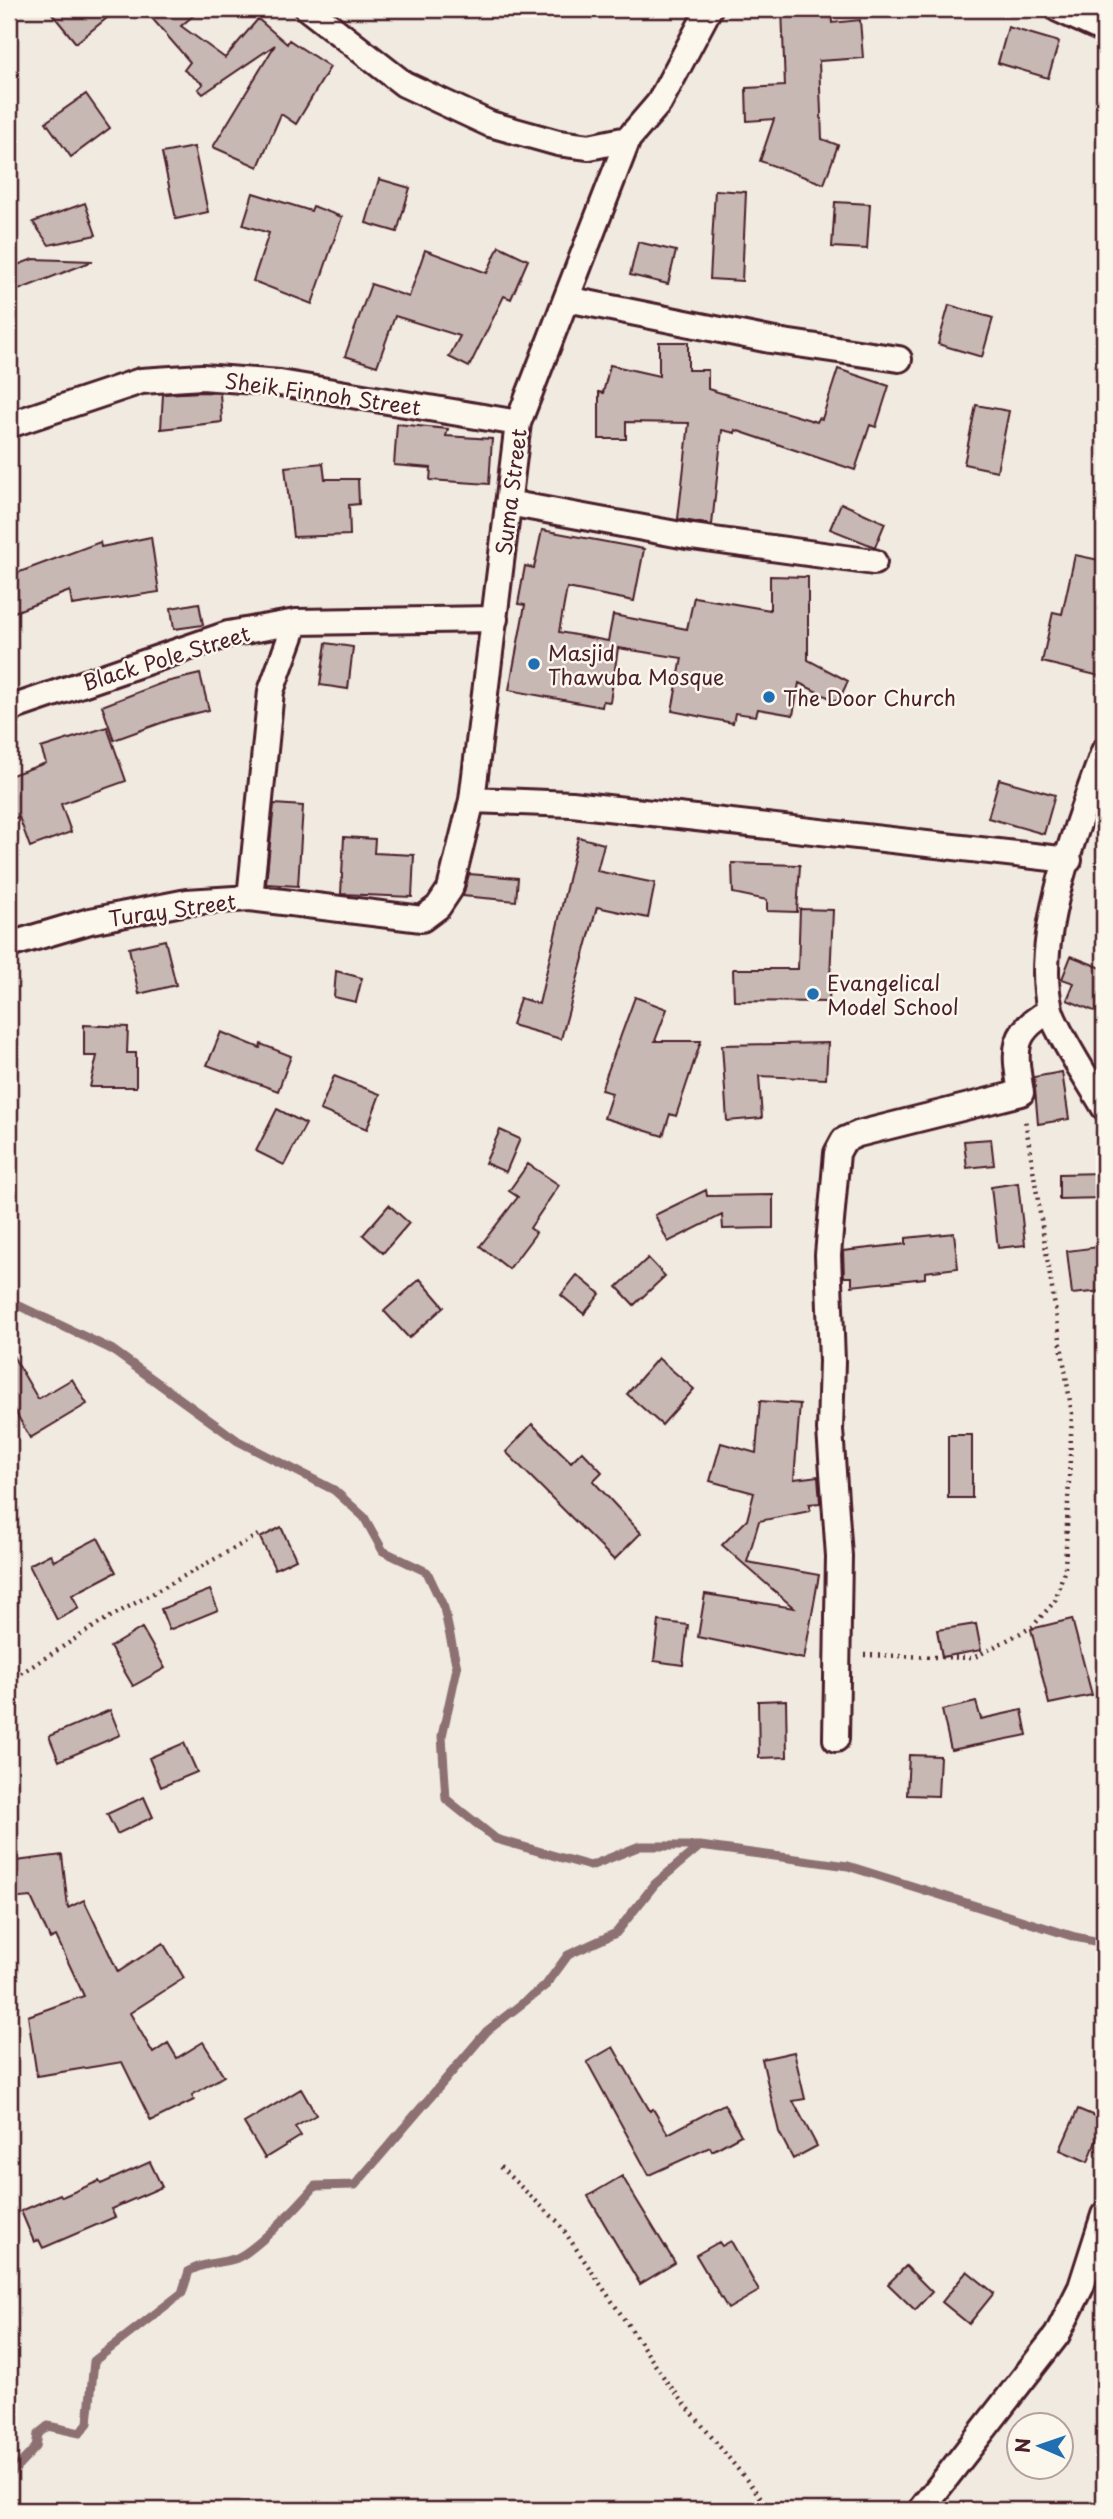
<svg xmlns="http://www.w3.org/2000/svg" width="1113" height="2519" font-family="'Playpen Sans',sans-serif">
<rect width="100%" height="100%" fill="#f0eae0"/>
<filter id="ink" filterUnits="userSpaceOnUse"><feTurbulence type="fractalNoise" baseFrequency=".0143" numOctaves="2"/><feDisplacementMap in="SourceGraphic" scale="14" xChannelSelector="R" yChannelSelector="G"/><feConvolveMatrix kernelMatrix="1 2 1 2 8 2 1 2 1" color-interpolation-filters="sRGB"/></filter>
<g filter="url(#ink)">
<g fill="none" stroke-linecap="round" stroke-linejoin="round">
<path stroke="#8c6f72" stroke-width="9" d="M 9,1301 L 111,1349 L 238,1441 L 334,1490 L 364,1517 L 383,1551 L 427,1572 L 444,1608 L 457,1668 L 442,1736 L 446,1799 L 496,1839 L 590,1866 L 640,1846 L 700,1846 L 848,1866 L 1075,1937 L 1104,1943
M 9,2476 L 36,2447 L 38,2434 L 48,2426 L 80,2433 L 88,2423 L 94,2361 L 182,2293 L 189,2271 C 207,2261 221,2264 237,2258 C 257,2249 300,2204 315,2186 L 355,2185 L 487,2031 L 546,1985 L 568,1955 L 616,1933 L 655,1884 L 700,1846"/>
</g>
<path fill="#c8b8b3" stroke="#4a1f2b" stroke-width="2" d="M 48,9 L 118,9 L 76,43 Z
M 144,9 L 201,9 L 181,26 L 225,58 L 258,19 L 287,44 L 289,40 L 330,67 L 296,124 L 281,114 L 258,167 L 213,147 L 275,45 L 203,94 L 198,89 L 203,84 L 184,70 L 190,62 Z
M 782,9 L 831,9 L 832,23 L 860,20 L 863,58 L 819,61 L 822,139 L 838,145 L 824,184 L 760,161 L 774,119 L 747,121 L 746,88 L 785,86 Z
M 1008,27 L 1059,42 L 1048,78 L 998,63 Z
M 86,94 L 110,128 L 71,157 L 46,122 Z
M 194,147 L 208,212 L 176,219 L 162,153 Z
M 379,179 L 410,188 L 397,232 L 366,223 Z
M 715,190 L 746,192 L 742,281 L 710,279 Z
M 253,193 L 311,211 L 313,206 L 342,217 L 312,304 L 253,281 L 269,233 L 243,225 Z
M 835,202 L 870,204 L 867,249 L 832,247 Z
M 85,203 L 96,235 L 49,245 L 33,222 Z
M 638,242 L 676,251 L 668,284 L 630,275 Z
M 499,246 L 528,260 L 511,299 L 504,296 L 469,367 L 449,357 L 460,336 L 395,316 L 377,366 L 345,356 L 371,284 L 409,297 L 425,250 L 487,273 Z
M 33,259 L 93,261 L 16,291 L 9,268 Z
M 949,305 L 993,318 L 982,357 L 938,344 Z
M 659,342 L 688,342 L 688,370 L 708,370 L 708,389 L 817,422 L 819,418 L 822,419 L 838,369 L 889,386 L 876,427 L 870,425 L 855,470 L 735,430 L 735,433 L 722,430 L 712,525 L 678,519 L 689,423 L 626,422 L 626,439 L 599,439 L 599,392 L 603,393 L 610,365 L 659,376 Z
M 202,392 L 220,393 L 222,422 L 161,429 L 163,394 Z
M 976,405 L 1009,411 L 997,471 L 964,464 Z
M 397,424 L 448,429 L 446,436 L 492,439 L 489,484 L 430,480 L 431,468 L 394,465 Z
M 323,463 L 325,479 L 358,479 L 359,504 L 349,505 L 350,535 L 293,537 L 285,467 Z
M 841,503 L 885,523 L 875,547 L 830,529 Z
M 542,530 L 644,549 L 634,601 L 567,588 L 559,632 L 608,641 L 613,615 L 687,629 L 694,597 L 770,610 L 770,576 L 808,577 L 808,660 L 848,681 L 838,702 L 799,683 L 793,715 L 758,709 L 756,716 L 735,713 L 733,723 L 672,711 L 682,658 L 618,648 L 610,702 L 603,701 L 602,707 L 509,690 L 525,605 L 518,604 L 525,566 L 534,568 Z
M 151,537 L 159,592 L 72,605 L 70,591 L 9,614 L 9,576 L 100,542 L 101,547 Z
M 1075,555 L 1104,561 L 1104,677 L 1042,662 L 1053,612 L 1062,614 Z
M 199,603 L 203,625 L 174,629 L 171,608 Z
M 326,643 L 353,647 L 348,689 L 320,685 Z
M 200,674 L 209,710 L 172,719 L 114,740 L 102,706 L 162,683 Z
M 107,727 L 126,781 L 61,804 L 71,832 L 30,847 L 19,817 L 9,820 L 9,776 L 46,763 L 41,748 Z
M 999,779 L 1055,795 L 1044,834 L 988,818 Z
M 274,804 L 303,806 L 298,886 L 266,884 Z
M 344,837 L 375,839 L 374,853 L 414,855 L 412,897 L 341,894 Z
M 578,837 L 604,844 L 597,871 L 655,883 L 648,918 L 597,907 L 561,1039 L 512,1025 L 520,998 L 539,1004 Z
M 732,863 L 800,865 L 797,912 L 767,911 L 767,900 L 733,893 Z
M 469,874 L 518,878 L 516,901 L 463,896 Z
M 800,909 L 833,910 L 829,1002 L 734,1001 L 733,969 L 798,969 Z
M 165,940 L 176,985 L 139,994 L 129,948 Z
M 1071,956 L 1104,969 L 1104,1015 L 1067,1000 L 1074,983 L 1062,979 Z
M 336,971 L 362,978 L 356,1002 L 334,997 Z
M 635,997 L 667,1009 L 655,1041 L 701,1041 L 676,1116 L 670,1114 L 663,1136 L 604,1118 L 612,1093 L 601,1090 Z
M 84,1025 L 128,1027 L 127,1053 L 136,1053 L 136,1087 L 90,1087 L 97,1056 L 84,1056 Z
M 221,1032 L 260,1048 L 261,1044 L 291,1056 L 278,1091 L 207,1065 Z
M 828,1043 L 826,1079 L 759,1076 L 762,1118 L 727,1121 L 722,1045 Z
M 1062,1072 L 1069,1119 L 1038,1124 L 1034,1077 Z
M 334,1076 L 380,1094 L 367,1129 L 320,1110 Z
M 277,1109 L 306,1124 L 284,1165 L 256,1151 Z
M 500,1130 L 520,1139 L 506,1172 L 485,1163 Z
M 991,1139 L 994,1165 L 967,1168 L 964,1141 Z
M 528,1164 L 559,1185 L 530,1228 L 536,1233 L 509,1269 L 480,1246 L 518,1197 L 509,1191 Z
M 1104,1173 L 1104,1198 L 1059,1199 L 1059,1174 Z
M 1018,1183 L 1025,1245 L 998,1248 L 991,1187 Z
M 706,1190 L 707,1196 L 773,1195 L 773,1228 L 723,1229 L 722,1215 L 668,1242 L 655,1215 Z
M 389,1205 L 409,1223 L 383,1253 L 363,1235 Z
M 954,1233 L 958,1268 L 925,1272 L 925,1278 L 852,1286 L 852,1277 L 844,1277 L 843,1251 L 906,1244 L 906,1238 Z
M 1098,1247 L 1103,1291 L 1072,1294 L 1067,1251 Z
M 648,1258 L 665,1276 L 634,1305 L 617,1287 Z
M 577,1275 L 600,1294 L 584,1314 L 561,1295 Z
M 420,1279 L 444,1307 L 409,1338 L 384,1311 Z
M 9,1349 L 38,1399 L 72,1379 L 87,1404 L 30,1438 L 9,1400 Z
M 658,1358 L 694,1389 L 662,1425 L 627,1394 Z
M 760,1401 L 800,1404 L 794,1479 L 818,1476 L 820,1503 L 809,1504 L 810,1511 L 759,1521 L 747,1562 L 819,1575 L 804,1659 L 698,1637 L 705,1594 L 794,1608 L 722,1545 L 747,1520 L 754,1493 L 710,1481 L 721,1443 L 756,1453 Z
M 532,1424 L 571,1462 L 582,1451 L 602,1472 L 593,1481 L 641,1533 L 614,1560 L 506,1452 Z
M 948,1435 L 972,1435 L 972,1498 L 948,1498 Z
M 281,1527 L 296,1559 L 275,1569 L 260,1538 Z
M 98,1538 L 116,1572 L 72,1595 L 79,1608 L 57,1620 L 29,1565 L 50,1554 L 54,1561 Z
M 210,1590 L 218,1610 L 169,1630 L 161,1609 Z
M 1072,1619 L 1092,1695 L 1049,1704 L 1031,1629 Z
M 659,1621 L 688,1625 L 683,1665 L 654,1661 Z
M 976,1624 L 981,1650 L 942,1657 L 937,1630 Z
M 142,1628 L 165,1668 L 133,1686 L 110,1647 Z
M 786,1700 L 787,1757 L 759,1758 L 758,1701 Z
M 976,1702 L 981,1719 L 1022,1710 L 1027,1735 L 951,1750 L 942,1710 Z
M 110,1710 L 120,1735 L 59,1761 L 49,1736 Z
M 184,1743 L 197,1772 L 161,1787 L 149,1758 Z
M 909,1755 L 940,1756 L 938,1796 L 907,1795 Z
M 144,1797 L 153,1817 L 117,1834 L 107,1814 Z
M 62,1855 L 68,1908 L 84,1900 L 118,1972 L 163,1943 L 184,1978 L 130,2013 L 153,2053 L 168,2043 L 177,2058 L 203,2042 L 224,2076 L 192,2095 L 194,2100 L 151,2121 L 122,2062 L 37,2076 L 28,2016 L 84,1996 L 56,1936 L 50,1939 L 31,1897 L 9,1899 L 9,1862 Z
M 613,2047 L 650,2111 L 653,2109 L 668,2134 L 724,2104 L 741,2135 L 712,2151 L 710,2147 L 649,2175 L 587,2062 Z
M 794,2052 L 805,2099 L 793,2101 L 817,2146 L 793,2159 L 779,2132 L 762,2059 Z
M 301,2089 L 316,2115 L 295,2127 L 301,2136 L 265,2158 L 244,2123 Z
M 1078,2109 L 1104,2120 L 1088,2162 L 1060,2150 Z
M 150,2162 L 162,2187 L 111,2209 L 115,2217 L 43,2248 L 39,2240 L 34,2242 L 21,2211 L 60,2194 L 62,2197 L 99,2181 L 101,2184 Z
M 622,2176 L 675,2263 L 640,2284 L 588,2196 Z
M 731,2241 L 759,2291 L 728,2309 L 696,2255 L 719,2242 L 722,2246 Z
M 906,2266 L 932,2292 L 915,2310 L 888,2284 Z
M 967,2271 L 994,2293 L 969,2324 L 942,2302 Z"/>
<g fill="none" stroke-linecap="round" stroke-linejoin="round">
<g stroke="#4a1f2b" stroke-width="30">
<path id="minor" d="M 308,9 L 404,84 L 490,124 L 558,143 L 589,147 L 628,139
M 1058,9 L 1104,30
M 567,299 L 770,340 L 899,359
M 9,425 L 141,381 L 202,377 L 280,383 L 518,423
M 508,503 L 692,537 L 874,562
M 9,709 L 228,634 L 296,622 L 495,619
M 1104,751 C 1079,821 1032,936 1050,1009 C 1055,1030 1092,1086 1104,1107
M 472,800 L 572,804 L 1069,860
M 250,898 L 271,691 L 296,622
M 9,945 L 90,921 L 187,902 L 250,898 L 422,919 L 438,907 L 450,889 L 472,800 L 518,423 L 628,139 L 659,103 L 709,9
M 836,1739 L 839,1556 L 830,1430 L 832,1361 L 828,1255 L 837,1153 L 844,1140 L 858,1134 L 1021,1093 C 1015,1053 1009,1032 1050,1011
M 921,2510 L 1057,2335 L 1081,2287 L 1104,2215"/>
</g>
<path stroke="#4a1f2b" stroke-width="4.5" stroke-dasharray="2 5" stroke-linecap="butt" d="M 864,1655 L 973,1658 L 1032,1627 L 1055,1601 L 1065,1568 L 1072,1414 L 1025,1119
M 9,1681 L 103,1621 L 258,1535
M 500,2167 L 558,2222 L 667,2382 L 771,2510"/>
<use href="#minor" stroke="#fbf7ec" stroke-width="24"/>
</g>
</g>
<g fill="#1f6fb2" stroke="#fbf7ec" stroke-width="2.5">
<circle cx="534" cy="664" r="7"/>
<circle cx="769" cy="697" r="7"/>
<circle cx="813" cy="994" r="7"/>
</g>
<g text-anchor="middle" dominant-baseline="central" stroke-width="5" stroke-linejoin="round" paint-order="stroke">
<g font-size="21" fill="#4a1f2b" stroke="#fbf7ec">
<text transform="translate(323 393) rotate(8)">Sheik Finnoh Street</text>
<text transform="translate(510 492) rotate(-83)">Suma Street</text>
<text transform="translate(166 657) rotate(-17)">Black Pole Street</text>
<text transform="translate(172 909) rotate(-8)">Turay Street</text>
</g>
<g font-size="21" fill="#4a1f2b" stroke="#fbf7ec" text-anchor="start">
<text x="548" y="652">Masjid<tspan x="548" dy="24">Thawuba Mosque</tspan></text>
<text x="783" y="697">The Door Church</text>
<text x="827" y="982">Evangelical<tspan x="827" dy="24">Model School</tspan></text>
</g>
</g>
<rect width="1113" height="2519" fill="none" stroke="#fbf7ec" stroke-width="35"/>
<rect x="18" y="18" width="1078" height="2484" fill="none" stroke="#4a1f2b" stroke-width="2.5" filter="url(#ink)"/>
<g transform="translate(1040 2446) rotate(272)"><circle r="33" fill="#fbf7ec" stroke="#b4a19f" stroke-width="2"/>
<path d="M0-5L12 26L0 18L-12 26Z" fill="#1f6fb2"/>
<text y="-10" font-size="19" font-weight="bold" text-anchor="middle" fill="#4a1f2b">N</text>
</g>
</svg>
